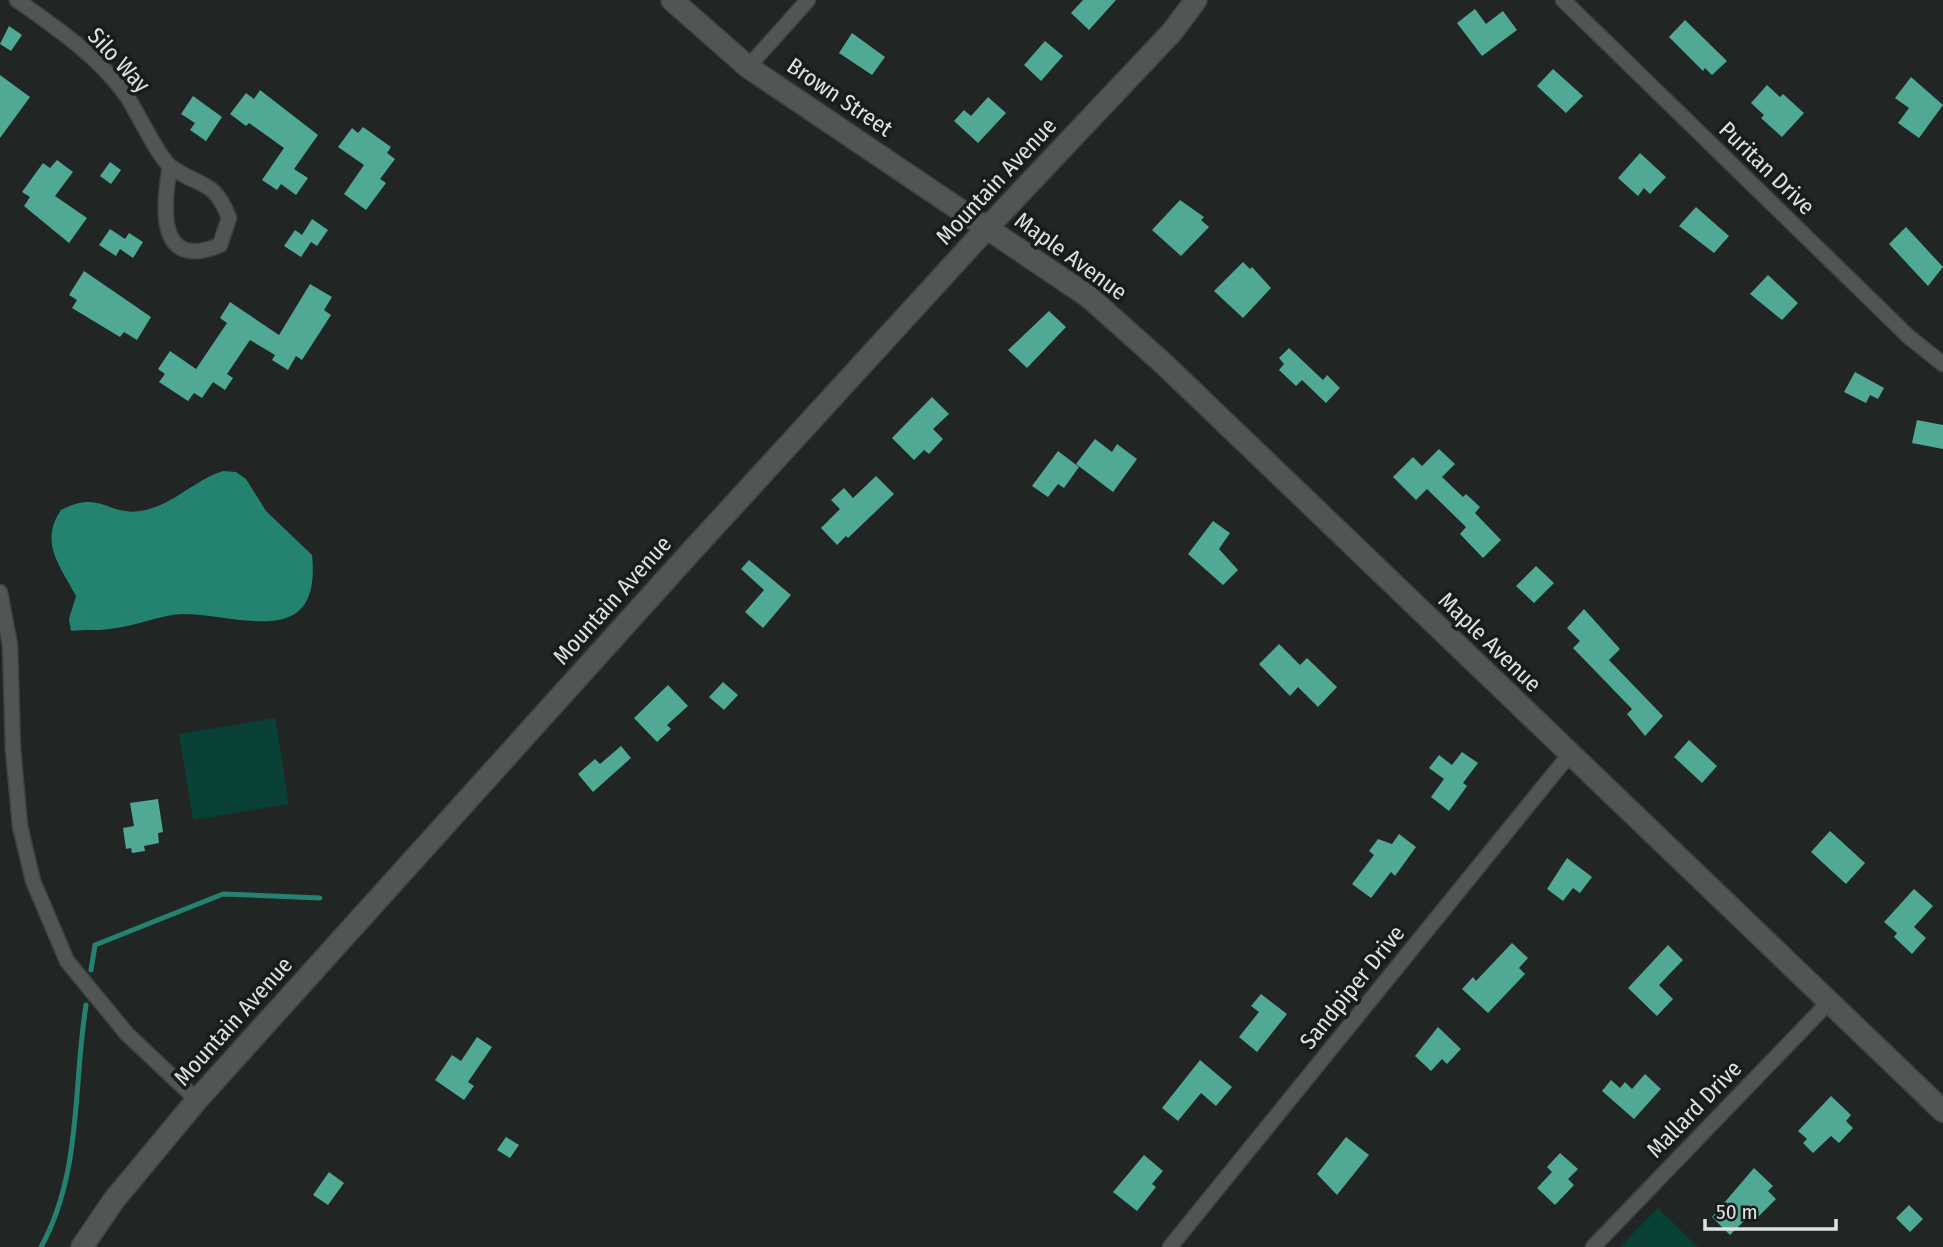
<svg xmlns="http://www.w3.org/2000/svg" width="1943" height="1247" font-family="'Fira Sans Condensed',sans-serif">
<rect width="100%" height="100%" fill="#212625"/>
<path fill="#094136" d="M 275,718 L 289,804 L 193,820 L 179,734 Z
M 1658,1208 L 1698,1247 L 1620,1247 Z"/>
<path fill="#248370" d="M 223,471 L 236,472 L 246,479 L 266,511 L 312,555 C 322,652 239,614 183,614 C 158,615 134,627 109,629 C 97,631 84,629 71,631 L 69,619 L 76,596 C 60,566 39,542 61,510 C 100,489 108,516 140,511 C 171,507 194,480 223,471 Z"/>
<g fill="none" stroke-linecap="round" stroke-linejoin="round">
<path stroke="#248370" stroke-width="5" d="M 91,970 L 95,945 L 223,894 L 320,898
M 41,1247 C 82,1173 73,1086 86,1005"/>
</g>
<path fill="#50a994" d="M 1083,0 L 1116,0 L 1089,30 L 1071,13 Z
M 1475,9 L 1486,24 L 1503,11 L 1517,30 L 1482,56 L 1457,23 Z
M 1685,20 L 1727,61 L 1712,75 L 1705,68 L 1703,71 L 1669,37 Z
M 9,26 L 22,35 L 11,51 L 0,44 Z
M 852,33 L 885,57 L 872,75 L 839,53 Z
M 1045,41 L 1063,56 L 1041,81 L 1024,65 Z
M 1553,69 L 1583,96 L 1566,113 L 1537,86 Z
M 0,75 L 30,97 L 0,138 Z
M 1911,77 L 1943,105 L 1919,138 L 1898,123 L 1909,108 L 1895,98 Z
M 1767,85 L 1780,97 L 1783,94 L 1804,113 L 1782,137 L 1761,118 L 1764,115 L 1751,103 Z
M 260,90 L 318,135 L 294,169 L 308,178 L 296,195 L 281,184 L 277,190 L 262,180 L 284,148 L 249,123 L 246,126 L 230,114 L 246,93 L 254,99 Z
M 193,96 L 222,117 L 206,141 L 190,130 L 195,123 L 181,114 Z
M 988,97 L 1006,113 L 978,143 L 954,121 L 964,110 L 971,116 Z
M 363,127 L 391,147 L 387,153 L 395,159 L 380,179 L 386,183 L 366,210 L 344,194 L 364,165 L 338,147 L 352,128 L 358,133 Z
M 1640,153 L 1666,177 L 1650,194 L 1644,188 L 1638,196 L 1618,178 Z
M 57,160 L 73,172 L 55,196 L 87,218 L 69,243 L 24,206 L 30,197 L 22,192 L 43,163 L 50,168 Z
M 110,162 L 121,170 L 111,184 L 100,176 Z
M 1180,200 L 1204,217 L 1201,220 L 1209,227 L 1181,256 L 1152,230 Z
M 1696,207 L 1729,236 L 1714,253 L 1679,226 Z
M 312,219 L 328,230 L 317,246 L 311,242 L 301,257 L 284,246 L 295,230 L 302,235 Z
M 1906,227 L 1943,267 L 1928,286 L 1889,244 Z
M 110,229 L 125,239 L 129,233 L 143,242 L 133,258 L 120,249 L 116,256 L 99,245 Z
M 1243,262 L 1250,269 L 1252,267 L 1271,288 L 1243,318 L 1214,291 Z
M 84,271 L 151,317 L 137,340 L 124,332 L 120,337 L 72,308 L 77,300 L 69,295 Z
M 1768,275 L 1798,303 L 1782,320 L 1750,294 Z
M 310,284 L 332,297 L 324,310 L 331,315 L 302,360 L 296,356 L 288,370 L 272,360 L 275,355 L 250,340 L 227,374 L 233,378 L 225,390 L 213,382 L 202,398 L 194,393 L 188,401 L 159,382 L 165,374 L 158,369 L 170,351 L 196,369 L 227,323 L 220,318 L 230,302 L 279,335 Z
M 1049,311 L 1066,327 L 1027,368 L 1008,350 Z
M 1289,348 L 1323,380 L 1327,375 L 1340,388 L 1326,403 L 1302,380 L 1296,386 L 1279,370 L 1284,364 L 1279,358 Z
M 1855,372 L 1884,388 L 1878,399 L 1870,395 L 1866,403 L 1844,392 Z
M 932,397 L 949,414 L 933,429 L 943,439 L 929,454 L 924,450 L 914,460 L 892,438 Z
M 1917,420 L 1943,425 L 1943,449 L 1912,443 Z
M 1095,439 L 1112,452 L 1117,444 L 1137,459 L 1113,492 L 1076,464 Z
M 1439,449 L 1455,464 L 1442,477 L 1463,497 L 1466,494 L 1480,507 L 1475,513 L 1501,540 L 1483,558 L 1460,534 L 1466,527 L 1427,489 L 1416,500 L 1393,477 L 1413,457 L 1422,466 Z
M 1058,451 L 1079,467 L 1064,488 L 1058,484 L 1048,497 L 1032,486 Z
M 876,476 L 894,494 L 848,538 L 846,536 L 837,545 L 821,528 L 840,509 L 831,500 L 844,488 L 853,498 Z
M 1213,521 L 1230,533 L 1219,549 L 1238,570 L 1223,585 L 1188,554 Z
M 749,560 L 791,595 L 763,628 L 745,612 L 764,590 L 741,569 Z
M 1536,566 L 1554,583 L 1534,603 L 1516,586 Z
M 1584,609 L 1620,649 L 1609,660 L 1663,716 L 1645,736 L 1627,714 L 1632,709 L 1573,648 L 1580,641 L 1567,628 Z
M 1279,644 L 1300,665 L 1307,658 L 1337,687 L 1318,707 L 1298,687 L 1290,696 L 1259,664 Z
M 723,682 L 738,695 L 724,710 L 709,697 Z
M 668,685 L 688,706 L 667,725 L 671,729 L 657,742 L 634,718 Z
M 1689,740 L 1717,766 L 1702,783 L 1674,757 Z
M 621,746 L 631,758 L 593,792 L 578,774 L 595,759 L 600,764 Z
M 1462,752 L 1478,763 L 1463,783 L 1467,786 L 1449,811 L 1431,797 L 1444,779 L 1429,768 L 1439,755 L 1452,765 Z
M 158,799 L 163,832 L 158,833 L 159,843 L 144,846 L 145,851 L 132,853 L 131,848 L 126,849 L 123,828 L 134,826 L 130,803 Z
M 1830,831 L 1865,863 L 1846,884 L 1811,852 Z
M 1399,834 L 1416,847 L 1395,876 L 1391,872 L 1371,898 L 1352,884 L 1374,855 L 1369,851 L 1378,839 L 1392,844 Z
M 1567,858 L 1592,877 L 1580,893 L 1573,888 L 1563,901 L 1547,889 Z
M 1914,889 L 1933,906 L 1914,927 L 1926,938 L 1912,954 L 1894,937 L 1897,933 L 1884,922 Z
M 1512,943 L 1528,958 L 1519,968 L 1525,974 L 1488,1013 L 1462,989 L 1473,977 L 1476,981 Z
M 1668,945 L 1683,960 L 1659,985 L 1673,999 L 1657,1016 L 1628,988 Z
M 1261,994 L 1287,1014 L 1257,1052 L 1239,1037 L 1259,1012 L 1251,1006 Z
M 1438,1027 L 1461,1049 L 1447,1064 L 1442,1059 L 1431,1071 L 1415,1056 Z
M 477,1037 L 492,1047 L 468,1082 L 474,1086 L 464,1100 L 435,1080 L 452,1055 L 461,1061 Z
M 1200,1060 L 1232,1087 L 1216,1106 L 1201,1093 L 1178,1121 L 1162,1108 Z
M 1645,1074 L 1661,1089 L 1634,1119 L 1602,1091 L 1611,1080 L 1620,1088 L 1625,1082 L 1632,1089 Z
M 1831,1096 L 1851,1115 L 1846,1121 L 1853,1128 L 1839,1143 L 1831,1136 L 1813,1153 L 1803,1143 L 1807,1139 L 1798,1131 Z
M 506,1137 L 519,1145 L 510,1158 L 497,1150 Z
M 1346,1137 L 1369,1155 L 1337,1195 L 1317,1174 Z
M 1560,1153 L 1578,1169 L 1568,1179 L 1574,1185 L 1555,1205 L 1537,1188 L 1552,1172 L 1547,1167 Z
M 1144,1155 L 1163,1171 L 1152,1184 L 1156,1187 L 1137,1211 L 1113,1192 Z
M 1754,1168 L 1773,1186 L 1768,1191 L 1776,1199 L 1756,1219 L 1751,1214 L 1730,1235 L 1712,1217 Z
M 329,1172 L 344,1183 L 328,1205 L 313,1195 Z
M 1909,1205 L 1923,1219 L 1910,1232 L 1896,1218 Z"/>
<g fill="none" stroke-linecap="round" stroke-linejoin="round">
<g stroke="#3e4241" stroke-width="17">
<path id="street" d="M 17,0 C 55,27 98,56 126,95 C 137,111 158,157 171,167 C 200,188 214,178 229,218 L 220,245 C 156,272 163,205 170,166
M 1563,0 L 1909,337 L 1943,364
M 748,67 L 808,0
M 0,592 L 10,645 L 13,749 L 20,826 L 33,881 L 67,961 L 127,1034 L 197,1100
M 1170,1247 L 1569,755
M 1593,1247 L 1828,1003"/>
</g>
<g stroke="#3e4241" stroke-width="24">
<path id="secondary" d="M 672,0 L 748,67 L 1089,297 L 1165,365 L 1943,1111
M 82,1247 L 114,1200 L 197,1100 L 688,555 L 987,228 L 1172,32 L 1196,0"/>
</g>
<use href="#street" stroke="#515655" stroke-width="14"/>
<use href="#secondary" stroke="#515655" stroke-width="21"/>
</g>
<g text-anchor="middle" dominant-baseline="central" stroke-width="7" stroke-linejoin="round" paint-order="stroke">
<g font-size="23" fill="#dfe2e1" stroke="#181d1b">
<text transform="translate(119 60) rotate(47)">Silo Way</text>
<text transform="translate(840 97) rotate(34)">Brown Street</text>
<text transform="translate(1767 168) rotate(44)">Puritan Drive</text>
<text transform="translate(996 181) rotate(-47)">Mountain Avenue</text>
<text transform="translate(1071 256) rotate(36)">Maple Avenue</text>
<text transform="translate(612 600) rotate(-48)">Mountain Avenue</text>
<text transform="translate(1490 642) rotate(44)">Maple Avenue</text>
<text transform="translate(1352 987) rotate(-51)">Sandpiper Drive</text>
<text transform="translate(233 1021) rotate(-48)">Mountain Avenue</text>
<text transform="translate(1694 1109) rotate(-46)">Mallard Drive</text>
</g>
</g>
<path d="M1705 1219v10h131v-10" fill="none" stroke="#dfe2e1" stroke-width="3.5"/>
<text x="1716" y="1219" font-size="21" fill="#dfe2e1" stroke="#181d1b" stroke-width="5" paint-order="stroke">50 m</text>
</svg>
